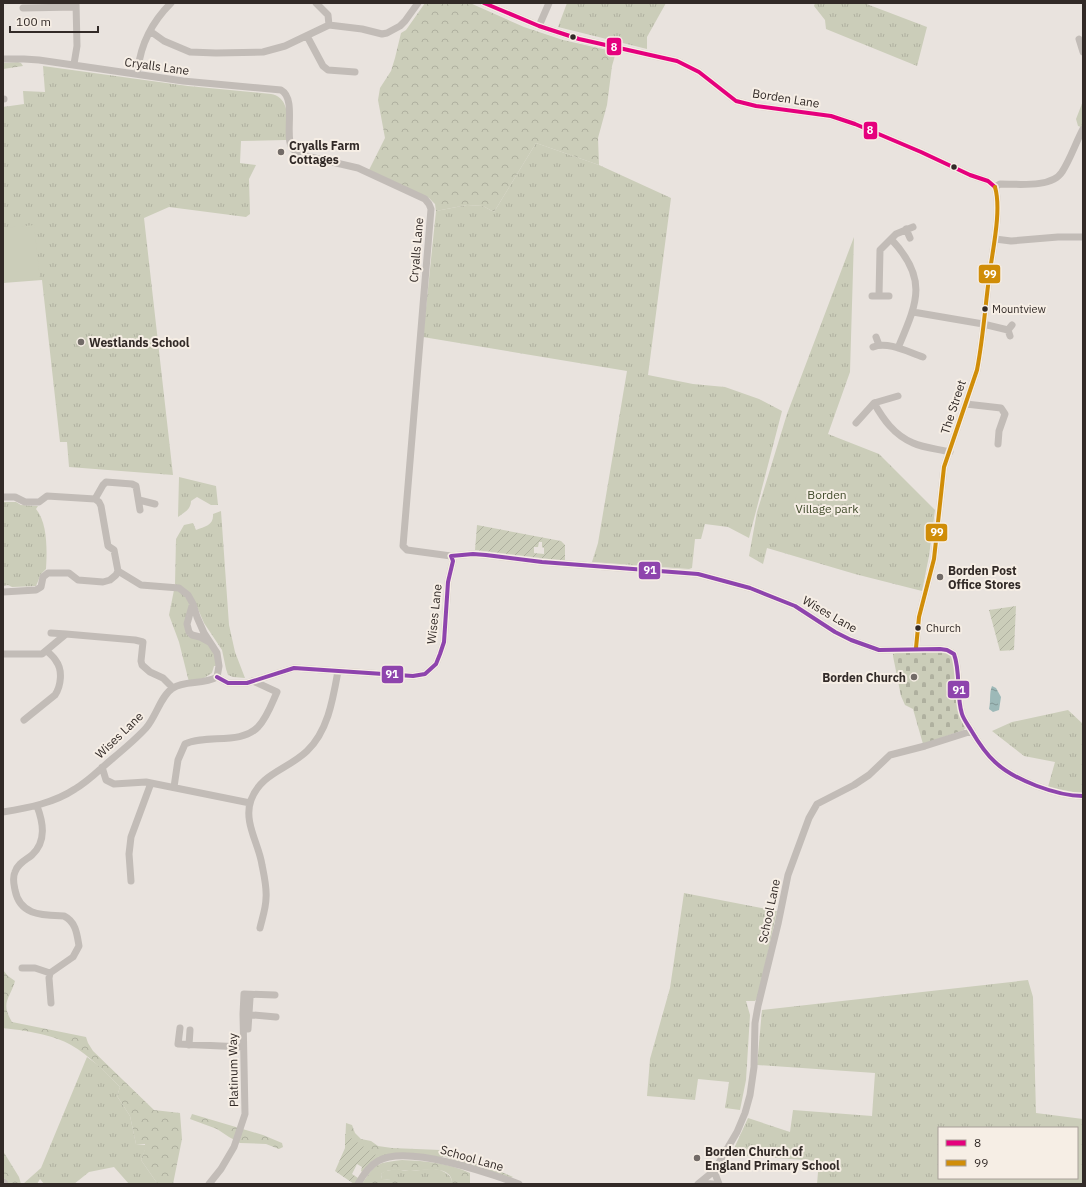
<svg xmlns="http://www.w3.org/2000/svg" width="1086" height="1187" font-family="'IBM Plex Sans',sans-serif">
<defs>
<pattern id="grass-tufts" width="24" height="20" patternUnits="userSpaceOnUse"><rect width="24" height="20" fill="#cbcdb9"/><path d="M3 7l-1-3M5 7V3M7 7l1-3M15 17l-1-3M17 17v-4M19 17l1-3" fill="none" stroke="#afb09f"/></pattern>
<pattern id="forest-crowns" width="20" height="18" patternUnits="userSpaceOnUse"><rect width="20" height="18" fill="#cbcdb9"/><path d="M2 6a3 3 0 1 1 6 0M12 15a3 3 0 1 1 6 0" fill="none" stroke="#afb09f"/></pattern>
<pattern id="cemetery-stones" width="16" height="16" patternUnits="userSpaceOnUse"><rect width="16" height="16" fill="#cbcdb9"/><path d="M2 7V4a2 2 0 0 1 4 0v3zM10 15v-3a2 2 0 0 1 4 0v3z" fill="#afb09f"/></pattern>
<pattern id="garden-furrows" width="10" height="10" patternUnits="userSpaceOnUse"><rect width="10" height="10" fill="#cbcdb9"/><path d="M-1 1l2-2M0 10L10 0M9 11l2-2" fill="none" stroke="#afb09f"/></pattern>
<pattern id="water-ripples" width="26" height="14" patternUnits="userSpaceOnUse"><rect width="26" height="14" fill="#9db9b8"/><path d="M2 4q2-2 4 0t4 0M15 11q2-2 4 0t4 0" fill="none" stroke="#819796"/></pattern>
</defs>
<rect width="100%" height="100%" fill="#e9e3de"/>
<path fill="url(#grass-tufts)" fill-rule="evenodd" d="M 567,3 L 666,3 L 647,37 L 647,49 L 558,27 Z
M 815,3 L 864,3 L 927,27 L 917,66 L 826,29 L 825,20 L 814,6 Z
M 43,66 L 188,86 L 271,94 C 292,98 287,124 286,140 L 241,141 L 240,163 L 256,165 L 249,179 L 250,214 L 246,217 L 169,207 L 144,218 L 173,475 L 69,467 L 67,442 L 60,442 L 42,280 L 3,283 L 3,107 L 24,104 L 23,91 L 45,92 Z
M 1083,101 L 1083,126 L 1081,127 L 1078,126 L 1076,119 Z
M 536,143 L 599,165 L 671,198 L 648,375 L 693,384 L 725,387 L 759,399 L 782,411 L 749,538 L 728,527 L 705,524 L 701,539 L 695,539 L 692,568 L 689,569 L 592,562 L 598,543 L 627,371 L 423,337 L 436,211 L 467,205 L 483,206 L 494,212 Z
M 854,237 L 850,372 L 828,434 L 879,454 L 935,510 L 929,556 L 922,591 L 855,574 L 767,548 L 763,564 L 749,556 L 757,512 L 787,414 Z
M 179,477 L 216,486 L 218,505 L 211,505 L 197,497 L 191,501 C 191,509 185,512 178,517 Z
M 3,502 L 16,502 L 21,505 L 38,506 L 36,509 C 48,523 47,552 46,569 L 41,574 L 36,586 L 12,587 L 8,585 L 3,586 Z
M 221,511 L 229,625 L 235,652 L 245,678 L 233,677 L 228,675 L 226,669 L 222,650 L 204,623 L 194,600 L 175,584 L 176,539 L 184,525 L 193,523 L 196,530 C 205,527 214,525 213,514 Z
M 174,590 L 181,592 L 190,602 L 186,628 L 204,640 L 215,652 L 216,666 L 214,666 L 212,673 L 204,678 L 189,682 L 179,642 L 169,615 Z
M 1068,710 L 1083,724 L 1083,794 L 1048,787 L 1055,762 L 1024,756 L 992,731 L 1012,722 Z
M 684,893 L 777,911 L 758,997 L 755,1001 L 746,1001 L 750,1015 L 746,1080 L 740,1110 L 725,1108 L 729,1082 L 698,1079 L 695,1100 L 647,1096 L 650,1059 L 670,988 Z
M 1028,980 L 1033,997 L 1036,1113 L 1083,1119 L 1083,1184 L 817,1184 L 819,1161 L 731,1155 L 748,1118 L 790,1132 L 793,1110 L 872,1116 L 875,1073 L 757,1065 L 762,1010 ZM 939,1128 L 1077,1128 L 1077,1178 L 939,1178 Z
M 87,1057 L 98,1065 L 120,1087 L 117,1096 L 130,1116 L 136,1144 L 145,1145 L 145,1150 L 141,1160 L 157,1183 L 129,1184 L 114,1167 L 89,1172 L 74,1184 L 44,1184 L 40,1179 L 37,1184 L 23,1184 L 41,1168 Z
M 397,1169 C 401,1170 405,1171 409,1171 C 417,1171 424,1169 432,1169 C 441,1169 453,1174 452,1184 L 405,1184 L 387,1179 L 382,1179 L 381,1174 L 385,1171 Z"/>
<path fill="url(#forest-crowns)" d="M 425,3 L 470,3 L 524,27 L 563,40 L 616,52 L 612,66 L 607,105 L 598,138 L 599,165 L 536,143 L 494,212 L 483,206 L 467,205 L 436,211 L 435,204 L 429,198 L 369,170 L 385,138 L 378,100 L 380,88 L 391,71 L 395,58 L 401,33 L 406,30 Z
M 18,62 L 21,63 L 23,66 L 3,69 L 3,63 Z
M 3,970 L 8,976 L 15,981 C 10,999 0,1002 12,1022 L 86,1037 L 88,1043 L 93,1051 L 154,1110 L 180,1113 L 182,1139 L 173,1184 L 155,1184 L 157,1183 L 141,1160 L 145,1149 L 145,1144 L 136,1144 L 130,1116 L 117,1096 L 120,1087 C 105,1072 90,1056 71,1045 C 55,1035 22,1030 3,1028 Z
M 192,1114 L 263,1135 L 282,1143 L 283,1147 L 279,1149 L 266,1144 L 240,1143 L 229,1137 L 217,1129 L 190,1119 Z
M 346,1123 L 352,1125 L 355,1133 L 361,1139 L 371,1141 L 378,1146 L 392,1148 L 440,1150 L 447,1154 L 479,1162 L 513,1177 L 508,1179 L 445,1157 L 379,1157 L 345,1148 Z
M 3,1151 L 19,1177 L 21,1184 L 9,1184 L 3,1177 Z
M 402,1160 C 427,1161 448,1163 470,1173 L 470,1184 L 452,1184 C 453,1163 420,1171 409,1171 C 399,1170 389,1168 381,1174 L 382,1179 L 402,1180 L 405,1184 L 362,1184 C 376,1162 378,1163 402,1160 Z"/>
<path fill="url(#cemetery-stones)" d="M 899,652 L 945,652 L 950,655 L 954,663 L 959,715 L 965,728 L 964,730 L 923,744 L 913,709 L 905,705 L 901,696 L 893,656 L 893,654 Z"/>
<path fill="url(#garden-furrows)" fill-rule="evenodd" d="M 477,525 L 561,541 L 565,545 L 565,561 L 475,550 ZM 539,542 L 542,542 L 542,547 L 544,548 L 544,554 L 534,553 L 534,547 L 538,547 Z
M 1016,606 L 1014,650 L 1000,651 L 989,610 Z
M 345,1134 L 379,1157 L 356,1184 L 354,1184 L 335,1171 L 345,1148 ZM 357,1164 L 362,1167 L 361,1171 L 362,1172 L 358,1178 L 352,1174 Z"/>
<path fill="#cbcdb9" d="M 34,225 L 40,279 L 3,282 L 3,228 Z
M 797,494 L 818,501 L 811,524 L 790,517 Z"/>
<path fill="url(#water-ripples)" d="M 992,686 L 996,688 L 1001,697 L 999,710 L 993,712 L 989,709 C 991,701 989,693 992,686 Z"/>
<g fill="none" stroke-linecap="round" stroke-linejoin="round">
<path stroke="#c2bcb7" stroke-width="7" d="M 316,3 L 328,15 L 329,25
M 484,3 L 539,26 L 579,39 L 677,61 L 699,72 L 736,101 L 756,106 L 831,116 L 855,124 L 921,152 L 970,175 L 988,181 L 995,187
M 23,8 L 76,7
M 539,26 L 549,3
M 150,31 L 164,41 L 190,52 L 216,53 L 263,52 L 285,46 L 329,25 L 362,29 L 382,34 L 387,33 L 400,26 L 405,21 L 418,3
M 307,36 L 323,66 L 328,70 L 355,72
M 1079,39 L 1083,52
M 3,59 L 24,59 L 39,60 L 183,81 L 281,90 C 297,99 284,135 292,148 C 296,153 300,154 306,156 L 358,168 L 425,199 L 429,204 L 431,209 L 403,546 L 407,550 L 451,556
M 74,64 L 77,46 L 76,3
M 138,69 C 141,43 153,21 171,3
M 3,99 L 4,99
M 995,187 L 1000,184 C 1018,184 1052,188 1062,172 C 1070,160 1076,142 1083,129
M 906,229 L 910,238
M 891,239 C 929,279 917,303 898,348
M 995,239 L 1011,241 L 1058,237 L 1083,237
M 872,296 L 889,296
M 879,296 L 880,250 L 896,234 L 913,227
M 913,312 L 983,324 L 1008,330
M 1010,336 L 1008,330 L 1012,325
M 876,337 L 879,345
M 873,347 C 888,341 908,352 923,357
M 874,403 C 883,419 894,435 913,443 C 924,448 938,449 950,452
M 966,404 L 1001,408 L 1005,414 L 999,431 L 998,444
M 856,423 L 874,403 L 898,396
M 3,497 L 15,497 L 25,502 L 39,502 L 47,496 L 95,499 L 99,502 L 101,506 L 108,546 L 114,550 L 118,571
M 95,499 L 103,485 L 106,482 L 132,484 L 136,486 L 140,510
M 139,500 L 155,504
M 3,592 L 36,590 L 41,587 L 43,577 L 48,573 L 69,573 L 78,580 L 103,582 L 110,580 L 116,575 L 118,571 L 141,585 L 179,588 L 188,595 L 193,604 L 197,617 L 204,633 L 217,653 L 219,666 L 217,677
M 192,606 L 187,624 L 189,632 L 192,635 L 200,637 L 209,642
M 51,633 L 66,634
M 916,648 L 919,617 L 934,559 L 944,467 L 977,370 C 983,339 985,308 989,278 C 992,252 1002,211 995,187
M 3,654 L 42,654 L 66,634 L 135,640 L 143,642 L 141,661 L 142,665 L 150,672 L 163,678 L 173,688
M 217,677 L 228,683 L 247,683 L 294,668 L 413,676 L 425,674 L 436,664 L 440,654 L 444,642 L 448,582 L 453,561 L 451,556 L 473,554 L 486,555 L 542,562 L 698,574 L 750,588 L 795,606 L 835,632 L 851,640 L 879,650 L 940,649 L 947,650 L 954,654 C 961,673 956,695 962,714 C 964,720 968,725 971,730 C 978,742 985,753 995,762 C 1014,780 1057,796 1083,796
M 24,720 L 55,695 C 61,686 63,670 56,661 C 54,657 50,654 47,651
M 102,767 L 106,780 L 114,784 L 146,782 L 250,803
M 174,787 L 178,760 L 185,744 C 206,734 241,745 258,727 C 267,718 272,703 277,692 L 253,681
M 37,806 C 43,822 47,841 32,855 C 26,860 18,863 15,872 C 12,878 14,884 15,890 C 20,916 43,915 64,916 C 76,922 77,934 79,946 L 73,957 L 50,973 L 49,978 L 51,1003
M 3,812 C 28,808 54,803 75,789 C 89,781 100,769 112,759 C 124,749 136,739 146,728 C 156,717 161,695 173,688 C 185,680 203,685 217,677
M 131,881 L 129,854 L 131,837 L 151,783
M 260,928 C 262,919 266,908 266,898 C 267,888 264,875 262,865 C 259,844 243,822 251,800 C 261,773 287,770 307,751 C 328,731 333,699 338,671
M 22,968 L 35,968 L 50,973
M 243,1014 L 276,1017
M 180,1028 L 178,1044 L 243,1047
M 248,1029 L 250,998
M 189,1045 L 190,1030
M 714,1171 L 719,1184
M 701,1183 L 713,1184
M 209,1184 L 221,1169 L 234,1147 L 245,1114 L 243,1014 L 244,994 L 275,995
M 358,1184 C 363,1175 369,1166 378,1161 C 406,1144 489,1173 519,1184
M 698,1184 L 714,1171 L 737,1132 L 745,1113 L 750,1095 L 754,1067 L 755,1023 L 758,1006 L 778,924 L 788,875 L 809,818 L 817,804 L 854,785 L 869,775 L 890,755 L 925,746 L 972,731"/>
<path stroke="#c2bcb7" stroke-width="9" d="M 3,1183 L 4,1184"/>
<g stroke="#f6eee5" stroke-width="7">
<path id="bus-1" d="M 484,3 L 539,26 L 579,39 L 677,61 L 699,72 L 736,101 L 756,106 L 831,116 L 855,124 L 921,152 L 970,175 L 988,181 L 995,187"/>
</g>
<g stroke="#f6eee5" stroke-width="7">
<path id="bus-2" d="M 916,648 L 919,617 L 934,559 L 944,467 L 977,370 C 983,339 985,308 989,278 C 992,252 1002,211 995,187"/>
</g>
<g stroke="#f6eee5" stroke-width="7">
<path id="bus-3" d="M 217,677 L 228,683 L 247,683 L 294,668 L 413,676 L 425,674 L 436,664 L 440,654 L 444,642 L 448,582 L 453,561 L 451,556 L 473,554 L 486,555 L 542,562 L 698,574 L 750,588 L 795,606 L 835,632 L 851,640 L 879,650 L 940,649 L 947,650 L 954,654 C 961,673 956,695 962,714 C 964,720 968,725 971,730 C 978,742 985,753 995,762 C 1014,780 1057,796 1083,796"/>
</g>
<use href="#bus-1" stroke="#e5007d" stroke-width="4"/>
<use href="#bus-2" stroke="#d08d08" stroke-width="4"/>
<use href="#bus-3" stroke="#8e44ad" stroke-width="4"/>
</g>
<g fill="#322a27" stroke="#f6eee5" stroke-width="1.5">
<circle cx="573" cy="37" r="3.5"/>
<circle cx="954" cy="167" r="3.5"/>
<circle cx="985" cy="309" r="3.5"/>
<circle cx="918" cy="628" r="3.5"/>
</g>
<g fill="#726b67" stroke="#f6eee5" stroke-width="1.5">
<circle cx="281" cy="152" r="4"/>
<circle cx="81" cy="342" r="4"/>
<circle cx="940" cy="577" r="4"/>
<circle cx="914" cy="677" r="4"/>
<circle cx="697" cy="1158" r="4"/>
</g>
<g text-anchor="middle" dominant-baseline="central" stroke-width="4" stroke-linejoin="round" paint-order="stroke">
<g font-size="11" fill="#322a27" stroke="#f6eee5" text-anchor="start">
<text x="992" y="309">Mountview</text>
<text x="926" y="628">Church</text>
</g>
<g font-size="12" fill="#322a27" stroke="#f6eee5">
<text transform="translate(157 66) rotate(8)">Cryalls Lane</text>
<text transform="translate(786 98) rotate(9)">Borden Lane</text>
<text transform="translate(416 250) rotate(-85)">Cryalls Lane</text>
<text transform="translate(953 407) rotate(-72)">The Street</text>
<text transform="translate(434 614) rotate(-84)">Wises Lane</text>
<text transform="translate(830 614) rotate(30)">Wises Lane</text>
<text transform="translate(119 735) rotate(-44)">Wises Lane</text>
<text transform="translate(769 911) rotate(-78)">School Lane</text>
<text transform="translate(233 1070) rotate(-91)">Platinum Way</text>
<text transform="translate(472 1158) rotate(16)">School Lane</text>
</g>
<g font-size="12" font-weight="bold" fill="#322a27" stroke="#f6eee5" text-anchor="start">
<text x="289" y="145">Cryalls Farm<tspan x="289" dy="14">Cottages</tspan></text>
<text x="89" y="342">Westlands School</text>
<text x="948" y="570">Borden Post<tspan x="948" dy="14">Office Stores</tspan></text>
<text x="906" y="677" text-anchor="end">Borden Church</text>
<text x="705" y="1151">Borden Church of<tspan x="705" dy="14">England Primary School</tspan></text>
</g>
<g font-size="12" fill="#434d2d" stroke="#f6eee5">
<text x="827" y="494">Borden<tspan x="827" dy="14">Village park</tspan></text>
</g>
</g>
<g stroke="#f6eee5" stroke-width="1.5">
<rect x="606" y="37" width="16" height="19" rx="4" fill="#e5007d"/>
<rect x="863" y="121" width="15" height="19" rx="4" fill="#e5007d"/>
<rect x="978" y="264" width="23" height="20" rx="4" fill="#d08d08"/>
<rect x="925" y="523" width="23" height="19" rx="4" fill="#d08d08"/>
<rect x="638" y="561" width="23" height="19" rx="4" fill="#8e44ad"/>
<rect x="381" y="665" width="23" height="19" rx="4" fill="#8e44ad"/>
<rect x="947" y="680" width="23" height="19" rx="4" fill="#8e44ad"/>
</g>
<g font-size="11" text-anchor="middle" font-weight="bold" fill="#fff">
<text x="614" y="51">8</text>
<text x="870" y="134">8</text>
<text x="990" y="278">99</text>
<text x="937" y="536">99</text>
<text x="650" y="574">91</text>
<text x="392" y="678">91</text>
<text x="959" y="694">91</text>
</g>
<rect width="1086" height="1187" fill="none" stroke="#322a27" stroke-width="8"/>
<rect x="938" y="1127" width="140" height="52" fill="#f6eee5" stroke="#a8a099"/>
<rect x="946" y="1140" width="20" height="6" fill="#e5007d" stroke="#a8a099"/>
<text x="974" y="1147" font-size="12" fill="#322a27">8</text>
<rect x="946" y="1160" width="20" height="6" fill="#d08d08" stroke="#a8a099"/>
<text x="974" y="1167" font-size="12" fill="#322a27">99</text>
<path d="M10 26v6h88v-6" fill="none" stroke="#322a27" stroke-width="2"/>
<text x="16" y="26" font-size="12" fill="#322a27" stroke="#f6eee5" stroke-width="3" paint-order="stroke">100 m</text>
</svg>
